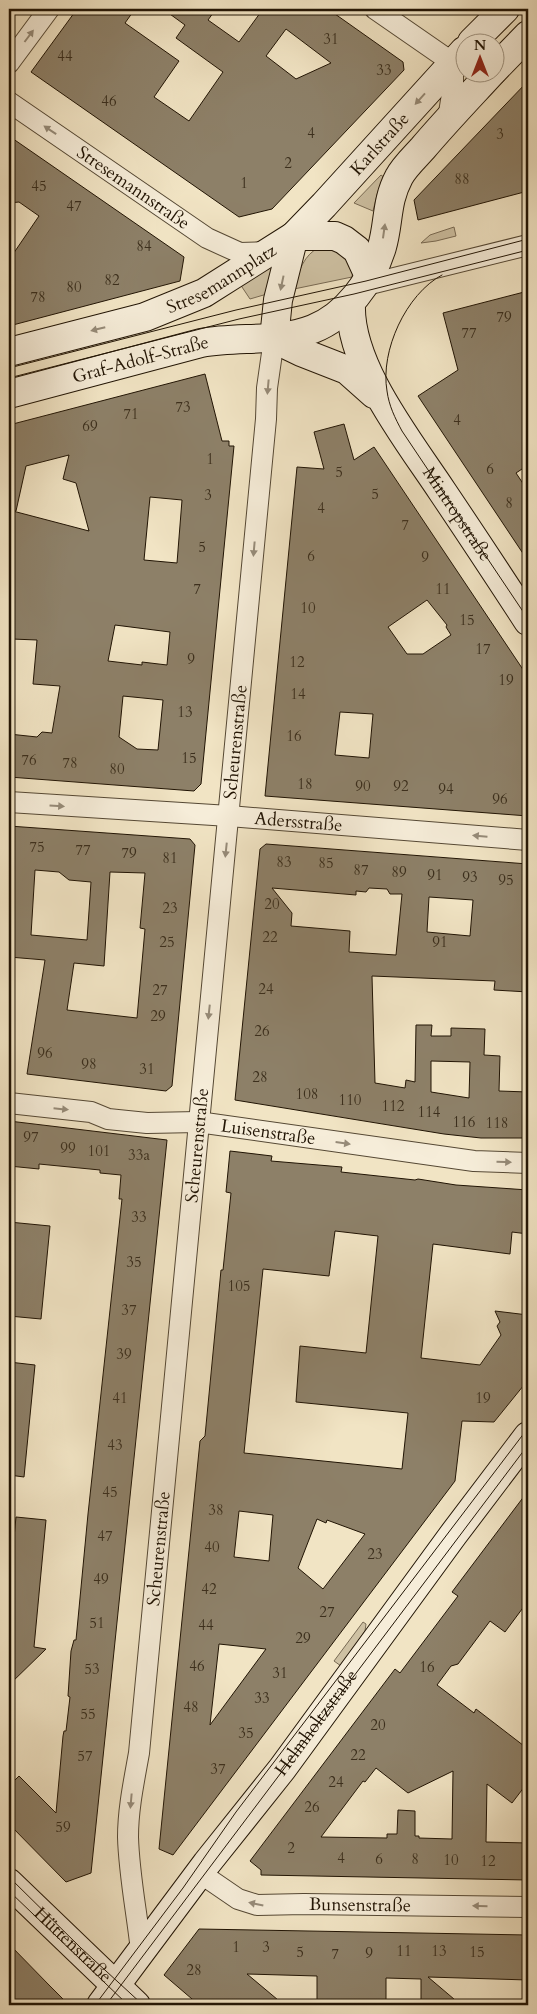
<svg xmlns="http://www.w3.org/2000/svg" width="537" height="2014" font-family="Cardo,serif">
<rect width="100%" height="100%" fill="#f1e4c4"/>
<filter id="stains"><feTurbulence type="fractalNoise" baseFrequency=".004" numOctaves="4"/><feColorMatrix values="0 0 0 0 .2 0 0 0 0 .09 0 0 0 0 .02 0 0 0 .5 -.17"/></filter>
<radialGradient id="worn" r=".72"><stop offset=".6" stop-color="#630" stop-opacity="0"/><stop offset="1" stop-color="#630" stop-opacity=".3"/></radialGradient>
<path fill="#cec1a3" stroke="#786a54" d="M 381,175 L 385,178 L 378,191 L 373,211 L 354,203 Z
M 454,227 L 456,236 L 436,241 L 421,243 L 430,235 Z
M 320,247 L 341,250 L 353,270 L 352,277 L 294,289 C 298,272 304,254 320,247 Z
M 275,260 L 267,294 L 250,299 L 240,284 Z
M 363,1622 L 366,1624 L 365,1631 L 341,1666 L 334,1661 Z"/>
<path fill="#8d8068" stroke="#211404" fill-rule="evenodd" d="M 77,9 L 135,9 L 125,23 L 179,61 L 154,97 L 189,121 L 223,72 L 176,38 L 185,25 L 163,9 L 216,9 L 208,20 L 239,42 L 263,9 L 328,9 L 403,62 L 404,70 L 272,209 L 239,217 L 31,72 ZM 286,29 L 331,63 L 296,79 L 266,56 Z
M 528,81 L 528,191 L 418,220 L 414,200 Z
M 9,136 L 184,257 L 180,281 L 9,326 L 9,260 L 39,216 L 19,202 L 9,203 Z
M 528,291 L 528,465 L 516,473 L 528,491 L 528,561 L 418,396 L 458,370 L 443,313 Z
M 205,374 L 222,441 L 229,441 L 229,446 L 234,446 L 201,784 L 194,791 L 9,777 L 9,734 L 37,737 L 42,732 L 52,733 L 60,686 L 33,684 L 37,640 L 12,639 L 13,621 L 9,621 L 9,510 L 89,531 L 76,483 L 63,479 L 69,455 L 26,466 L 16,511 L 9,510 L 9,425 ZM 150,497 L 182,500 L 177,563 L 144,560 ZM 115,625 L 170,632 L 167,665 L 142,662 L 142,665 L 108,661 ZM 123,696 L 163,700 L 158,750 L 137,749 L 119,737 Z
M 344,424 L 354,460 L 374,447 L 528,677 L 528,816 L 265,796 L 297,467 L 324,469 L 314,432 ZM 427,600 L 447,625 L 446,627 L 451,635 L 423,654 L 407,654 L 388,627 ZM 340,712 L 373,714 L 369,758 L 335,755 Z
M 9,826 L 190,839 L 195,845 L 172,1086 L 166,1091 L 27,1074 L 45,960 L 9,957 ZM 35,870 L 59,872 L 69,880 L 91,882 L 87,940 L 31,935 ZM 110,872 L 145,873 L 140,928 L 145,929 L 137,1018 L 67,1010 L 74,963 L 104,966 Z
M 266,844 L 528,864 L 528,992 L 494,990 L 495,981 L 372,976 L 375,1083 L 405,1088 L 406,1080 L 415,1082 L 416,1025 L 432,1025 L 431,1036 L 451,1036 L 451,1028 L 485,1029 L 484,1055 L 500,1056 L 499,1091 L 528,1092 L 528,1138 L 481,1138 L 444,1134 L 235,1100 L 260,849 ZM 272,888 L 356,895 L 356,891 L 366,892 L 369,888 L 387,889 L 390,894 L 402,894 L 396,955 L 349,952 L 350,931 L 291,926 L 292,913 ZM 429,897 L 473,900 L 470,936 L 427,932 ZM 431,1061 L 470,1062 L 469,1098 L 431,1092 Z
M 9,1121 L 167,1140 L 91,1873 L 66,1882 L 9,1824 L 9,1786 L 19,1776 L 56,1813 L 63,1736 L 64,1731 L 66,1731 L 70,1697 L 68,1696 L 71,1651 L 74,1640 L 76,1640 L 88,1514 L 122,1199 L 119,1199 L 121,1175 L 100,1173 L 100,1170 L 39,1164 L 39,1169 L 9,1166 Z
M 230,1151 L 272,1156 L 271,1161 L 342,1167 L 341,1172 L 415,1180 L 418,1179 L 456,1185 L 528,1190 L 528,1234 L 512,1232 L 510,1254 L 433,1244 L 421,1358 L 480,1365 L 501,1335 L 497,1326 L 500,1322 L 495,1311 L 528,1315 L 528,1380 L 494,1422 L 462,1421 L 455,1481 L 173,1855 L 159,1849 L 200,1441 L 205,1436 L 221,1270 L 223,1270 L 231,1193 L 226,1192 ZM 335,1231 L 378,1236 L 366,1353 L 300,1346 L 296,1402 L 408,1413 L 402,1469 L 244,1453 L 263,1269 L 329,1276 ZM 239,1511 L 273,1515 L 269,1561 L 234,1557 ZM 317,1519 L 326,1523 L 327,1520 L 365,1534 L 323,1589 L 298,1568 ZM 219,1644 L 266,1649 L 210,1725 Z
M 9,1222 L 50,1226 L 41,1319 L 9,1316 Z
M 9,1362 L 35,1365 L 24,1477 L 9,1475 Z
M 528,1491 L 528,1601 L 505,1632 L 490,1621 L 458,1664 L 451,1666 L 437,1685 L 474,1713 L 476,1709 L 528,1749 L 528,1782 L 512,1803 L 487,1784 L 486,1842 L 528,1843 L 528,1880 L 261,1875 L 261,1870 L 250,1861 L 395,1669 L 400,1673 L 458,1596 L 452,1592 ZM 376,1768 L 408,1793 L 453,1771 L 452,1839 L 419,1838 L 419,1836 L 415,1836 L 415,1811 L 398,1810 L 397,1834 L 387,1834 L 387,1838 L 321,1837 L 363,1781 L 365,1782 Z
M 16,1517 L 46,1520 L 34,1647 L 46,1649 L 9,1685 L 9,1589 Z
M 199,1929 L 528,1935 L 528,1980 L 428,1977 L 461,2005 L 421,2005 L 421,1979 L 386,1978 L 386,2005 L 317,2005 L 317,1976 L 247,1974 L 284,2005 L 199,2005 L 164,1975 Z
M 9,1944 L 49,1985 L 69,2005 L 9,2005 Z"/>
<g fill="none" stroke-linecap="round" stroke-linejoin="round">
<g stroke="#554834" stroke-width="22">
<g id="street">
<path d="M 375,9 L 453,63 L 453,88 L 448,119"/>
<path d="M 9,63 L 49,9"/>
<path id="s1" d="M 9,102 L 207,238 L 240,253 L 266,252"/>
<path d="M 362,286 L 528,245"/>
<path id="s2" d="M 9,802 L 229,816 L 528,840"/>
<path id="s3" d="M 9,1103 L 91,1112 L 108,1119 L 147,1123 L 198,1122 L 474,1161 L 528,1163"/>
<path id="s4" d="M 200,1873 L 238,1899 L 257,1905 L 304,1904 L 528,1907"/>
<path id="s5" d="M 141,1951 C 137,1913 129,1875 128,1837 C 128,1809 134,1781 139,1753 L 266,419 L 267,388 L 274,339"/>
</g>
</g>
<g stroke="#211404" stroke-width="30">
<g id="secondary">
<path d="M 472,42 L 505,9"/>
<path d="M 494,70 L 528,35"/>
<path d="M 351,303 C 348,365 409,441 442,491 C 471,534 500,578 528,621"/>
<path id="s6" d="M 274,339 L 278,300 L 294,236 L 324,205 L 464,51"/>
<path d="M 274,339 L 301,352 L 347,370 L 374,394"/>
<path id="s7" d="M 9,352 L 145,317 L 204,293 L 294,236 L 335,236 L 344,240 L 357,250 L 369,276"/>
<path id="s8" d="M 9,394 L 201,343 C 239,336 277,343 313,329 C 346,316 372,281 382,247 C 389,223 386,201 399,177 C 404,167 415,157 423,148 C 445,122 469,97 492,72"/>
<path id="s9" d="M 9,1883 L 136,2005"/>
<path id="s10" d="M 101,2005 L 207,1863 L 282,1769 L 453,1535 L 528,1436"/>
</g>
</g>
<use href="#street" stroke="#f6edd9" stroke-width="20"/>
<use href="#secondary" stroke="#f6edd9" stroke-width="28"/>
<g stroke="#211404" stroke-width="1">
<path id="s11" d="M 442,275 C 406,294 380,351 387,391 C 389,406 395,418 402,431 L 528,619"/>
<path d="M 9,368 L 236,310 L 366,281 L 528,239"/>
<path d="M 9,378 L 239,319 L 354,294 L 528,250"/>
<path d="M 9,1877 L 81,1948 L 143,2005"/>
<path d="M 9,1891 L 128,2005"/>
<path d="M 95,2005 L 183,1888 L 236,1812 L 528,1428"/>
<path d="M 106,2005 L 528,1445"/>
</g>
</g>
<defs><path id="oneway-solid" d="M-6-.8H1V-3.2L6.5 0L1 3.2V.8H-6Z" transform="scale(1.25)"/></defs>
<g fill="#968b79">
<use href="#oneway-solid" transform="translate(29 36) rotate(-53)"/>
<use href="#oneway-solid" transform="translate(420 99) rotate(132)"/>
<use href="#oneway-solid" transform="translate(50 130) rotate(-146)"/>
<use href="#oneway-solid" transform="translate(384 231) rotate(-82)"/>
<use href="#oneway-solid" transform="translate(282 283) rotate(102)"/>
<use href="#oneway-solid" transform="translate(98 329) rotate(166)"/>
<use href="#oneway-solid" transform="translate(268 387) rotate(95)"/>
<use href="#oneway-solid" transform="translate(254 549) rotate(95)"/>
<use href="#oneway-solid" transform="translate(57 806) rotate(4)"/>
<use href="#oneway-solid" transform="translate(480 836) rotate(-175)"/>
<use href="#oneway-solid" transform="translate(226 850) rotate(96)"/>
<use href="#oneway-solid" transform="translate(209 1012) rotate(96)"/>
<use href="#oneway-solid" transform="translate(61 1109) rotate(6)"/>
<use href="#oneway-solid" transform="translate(343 1143) rotate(8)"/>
<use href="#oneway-solid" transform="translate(504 1162) rotate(2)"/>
<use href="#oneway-solid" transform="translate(131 1801) rotate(95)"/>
<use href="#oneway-solid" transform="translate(256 1904) rotate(-168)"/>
<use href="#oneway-solid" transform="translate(480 1906) rotate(-179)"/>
</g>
<g text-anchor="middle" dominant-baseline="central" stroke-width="4" stroke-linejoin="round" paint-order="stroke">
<g font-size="15" fill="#3c2f1d">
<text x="331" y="39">31</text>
<text x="65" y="56">44</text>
<text x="384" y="70">33</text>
<text x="109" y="101">46</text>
<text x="311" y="133">4</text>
<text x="500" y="134">3</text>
<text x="288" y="163">2</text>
<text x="462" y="179">88</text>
<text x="244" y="183">1</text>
<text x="39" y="186">45</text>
<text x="74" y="206">47</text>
<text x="144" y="246">84</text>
<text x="112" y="280">82</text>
<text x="74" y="287">80</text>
<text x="38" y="297">78</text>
<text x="504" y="317">79</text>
<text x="469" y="333">77</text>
<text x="183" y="407">73</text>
<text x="131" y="414">71</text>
<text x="457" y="420">4</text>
<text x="90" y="426">69</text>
<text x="210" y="459">1</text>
<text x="490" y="469">6</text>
<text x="339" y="472">5</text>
<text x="375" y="494">5</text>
<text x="208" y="495">3</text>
<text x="509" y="503">8</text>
<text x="321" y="508">4</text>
<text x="405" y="525">7</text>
<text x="202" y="547">5</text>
<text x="311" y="556">6</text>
<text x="425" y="557">9</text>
<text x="197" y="589">7</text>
<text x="443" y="589">11</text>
<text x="308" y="608">10</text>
<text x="467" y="620">15</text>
<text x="483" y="649">17</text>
<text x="191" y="659">9</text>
<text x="297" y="662">12</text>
<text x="506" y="680">19</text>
<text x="298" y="694">14</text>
<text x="185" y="712">13</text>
<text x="294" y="736">16</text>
<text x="189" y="758">15</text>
<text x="29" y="760">76</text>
<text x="70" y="763">78</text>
<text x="117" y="769">80</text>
<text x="305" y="784">18</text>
<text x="363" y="786">90</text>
<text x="401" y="786">92</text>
<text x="446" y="789">94</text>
<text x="500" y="799">96</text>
<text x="37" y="847">75</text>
<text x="83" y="850">77</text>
<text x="129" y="853">79</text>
<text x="170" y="858">81</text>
<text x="284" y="862">83</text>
<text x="326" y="863">85</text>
<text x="361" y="870">87</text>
<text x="399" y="872">89</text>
<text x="435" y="875">91</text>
<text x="470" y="877">93</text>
<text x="506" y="880">95</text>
<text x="272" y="904">20</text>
<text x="170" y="908">23</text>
<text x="270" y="937">22</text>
<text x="167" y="942">25</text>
<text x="440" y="942">91</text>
<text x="266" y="989">24</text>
<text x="160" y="990">27</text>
<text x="158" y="1016">29</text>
<text x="262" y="1031">26</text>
<text x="45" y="1053">96</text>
<text x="89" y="1064">98</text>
<text x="147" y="1069">31</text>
<text x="260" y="1077">28</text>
<text x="307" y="1094">108</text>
<text x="350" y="1100">110</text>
<text x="393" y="1106">112</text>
<text x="429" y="1112">114</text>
<text x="464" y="1122">116</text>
<text x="497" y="1123">118</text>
<text x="31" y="1137">97</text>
<text x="68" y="1148">99</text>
<text x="99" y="1151">101</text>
<text x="139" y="1155">33a</text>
<text x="139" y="1217">33</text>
<text x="134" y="1262">35</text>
<text x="239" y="1286">105</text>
<text x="129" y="1310">37</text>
<text x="124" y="1354">39</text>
<text x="120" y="1398">41</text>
<text x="483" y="1398">19</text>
<text x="115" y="1445">43</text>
<text x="110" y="1492">45</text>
<text x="216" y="1510">38</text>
<text x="105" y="1536">47</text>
<text x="212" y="1547">40</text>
<text x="375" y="1554">23</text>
<text x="101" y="1579">49</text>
<text x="209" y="1589">42</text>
<text x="327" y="1612">27</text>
<text x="97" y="1623">51</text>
<text x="206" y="1625">44</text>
<text x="303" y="1638">29</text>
<text x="197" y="1666">46</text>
<text x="427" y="1667">16</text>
<text x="92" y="1669">53</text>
<text x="280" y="1673">31</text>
<text x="262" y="1698">33</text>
<text x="191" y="1707">48</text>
<text x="88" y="1714">55</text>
<text x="378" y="1725">20</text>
<text x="246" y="1733">35</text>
<text x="358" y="1755">22</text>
<text x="85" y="1756">57</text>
<text x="218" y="1769">37</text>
<text x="336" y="1782">24</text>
<text x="312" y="1807">26</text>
<text x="63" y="1827">59</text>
<text x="291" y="1848">2</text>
<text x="341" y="1858">4</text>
<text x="379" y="1859">6</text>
<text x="415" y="1859">8</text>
<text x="451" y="1860">10</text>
<text x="488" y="1861">12</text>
<text x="236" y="1947">1</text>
<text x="266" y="1947">3</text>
<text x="404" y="1951">11</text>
<text x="439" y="1951">13</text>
<text x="300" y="1952">5</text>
<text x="477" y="1952">15</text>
<text x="369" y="1953">9</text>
<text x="335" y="1954">7</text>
<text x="194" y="1970">28</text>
</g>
<g font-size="18" fill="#211404" stroke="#f6edd9">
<text stroke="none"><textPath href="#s6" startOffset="231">Karlstraße</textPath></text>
<text stroke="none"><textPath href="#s1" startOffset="151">Stresemannstraße</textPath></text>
<text stroke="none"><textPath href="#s7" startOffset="226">Stresemannplatz</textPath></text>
<text stroke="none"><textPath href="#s8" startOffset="136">Graf-Adolf-Straße</textPath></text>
<text stroke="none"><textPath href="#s11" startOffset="278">Mintropstraße</textPath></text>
<text stroke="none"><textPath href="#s5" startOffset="1215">Scheurenstraße</textPath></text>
<text stroke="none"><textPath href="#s2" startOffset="290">Adersstraße</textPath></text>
<text stroke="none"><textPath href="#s3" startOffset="262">Luisenstraße</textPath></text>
<text stroke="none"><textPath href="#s5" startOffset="810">Scheurenstraße</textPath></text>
<text stroke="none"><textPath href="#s5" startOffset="405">Scheurenstraße</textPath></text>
<text stroke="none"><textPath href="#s10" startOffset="355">Helmholtzstraße</textPath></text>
<text stroke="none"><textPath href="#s4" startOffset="169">Bunsenstraße</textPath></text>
<text stroke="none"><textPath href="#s9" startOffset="89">Hüttenstraße</textPath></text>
</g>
</g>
<rect width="537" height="2014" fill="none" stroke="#f1e4c4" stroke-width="30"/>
<rect x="10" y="10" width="517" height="1994" fill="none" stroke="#211404" stroke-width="2.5"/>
<rect x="15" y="15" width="507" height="1984" fill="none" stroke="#211404"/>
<g transform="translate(480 58)"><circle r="24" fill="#f6edd9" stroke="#a19684"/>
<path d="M0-4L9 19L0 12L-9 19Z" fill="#8f2418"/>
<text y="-8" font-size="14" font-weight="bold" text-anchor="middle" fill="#211404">N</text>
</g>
<rect width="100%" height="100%" filter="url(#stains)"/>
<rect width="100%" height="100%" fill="url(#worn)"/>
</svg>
